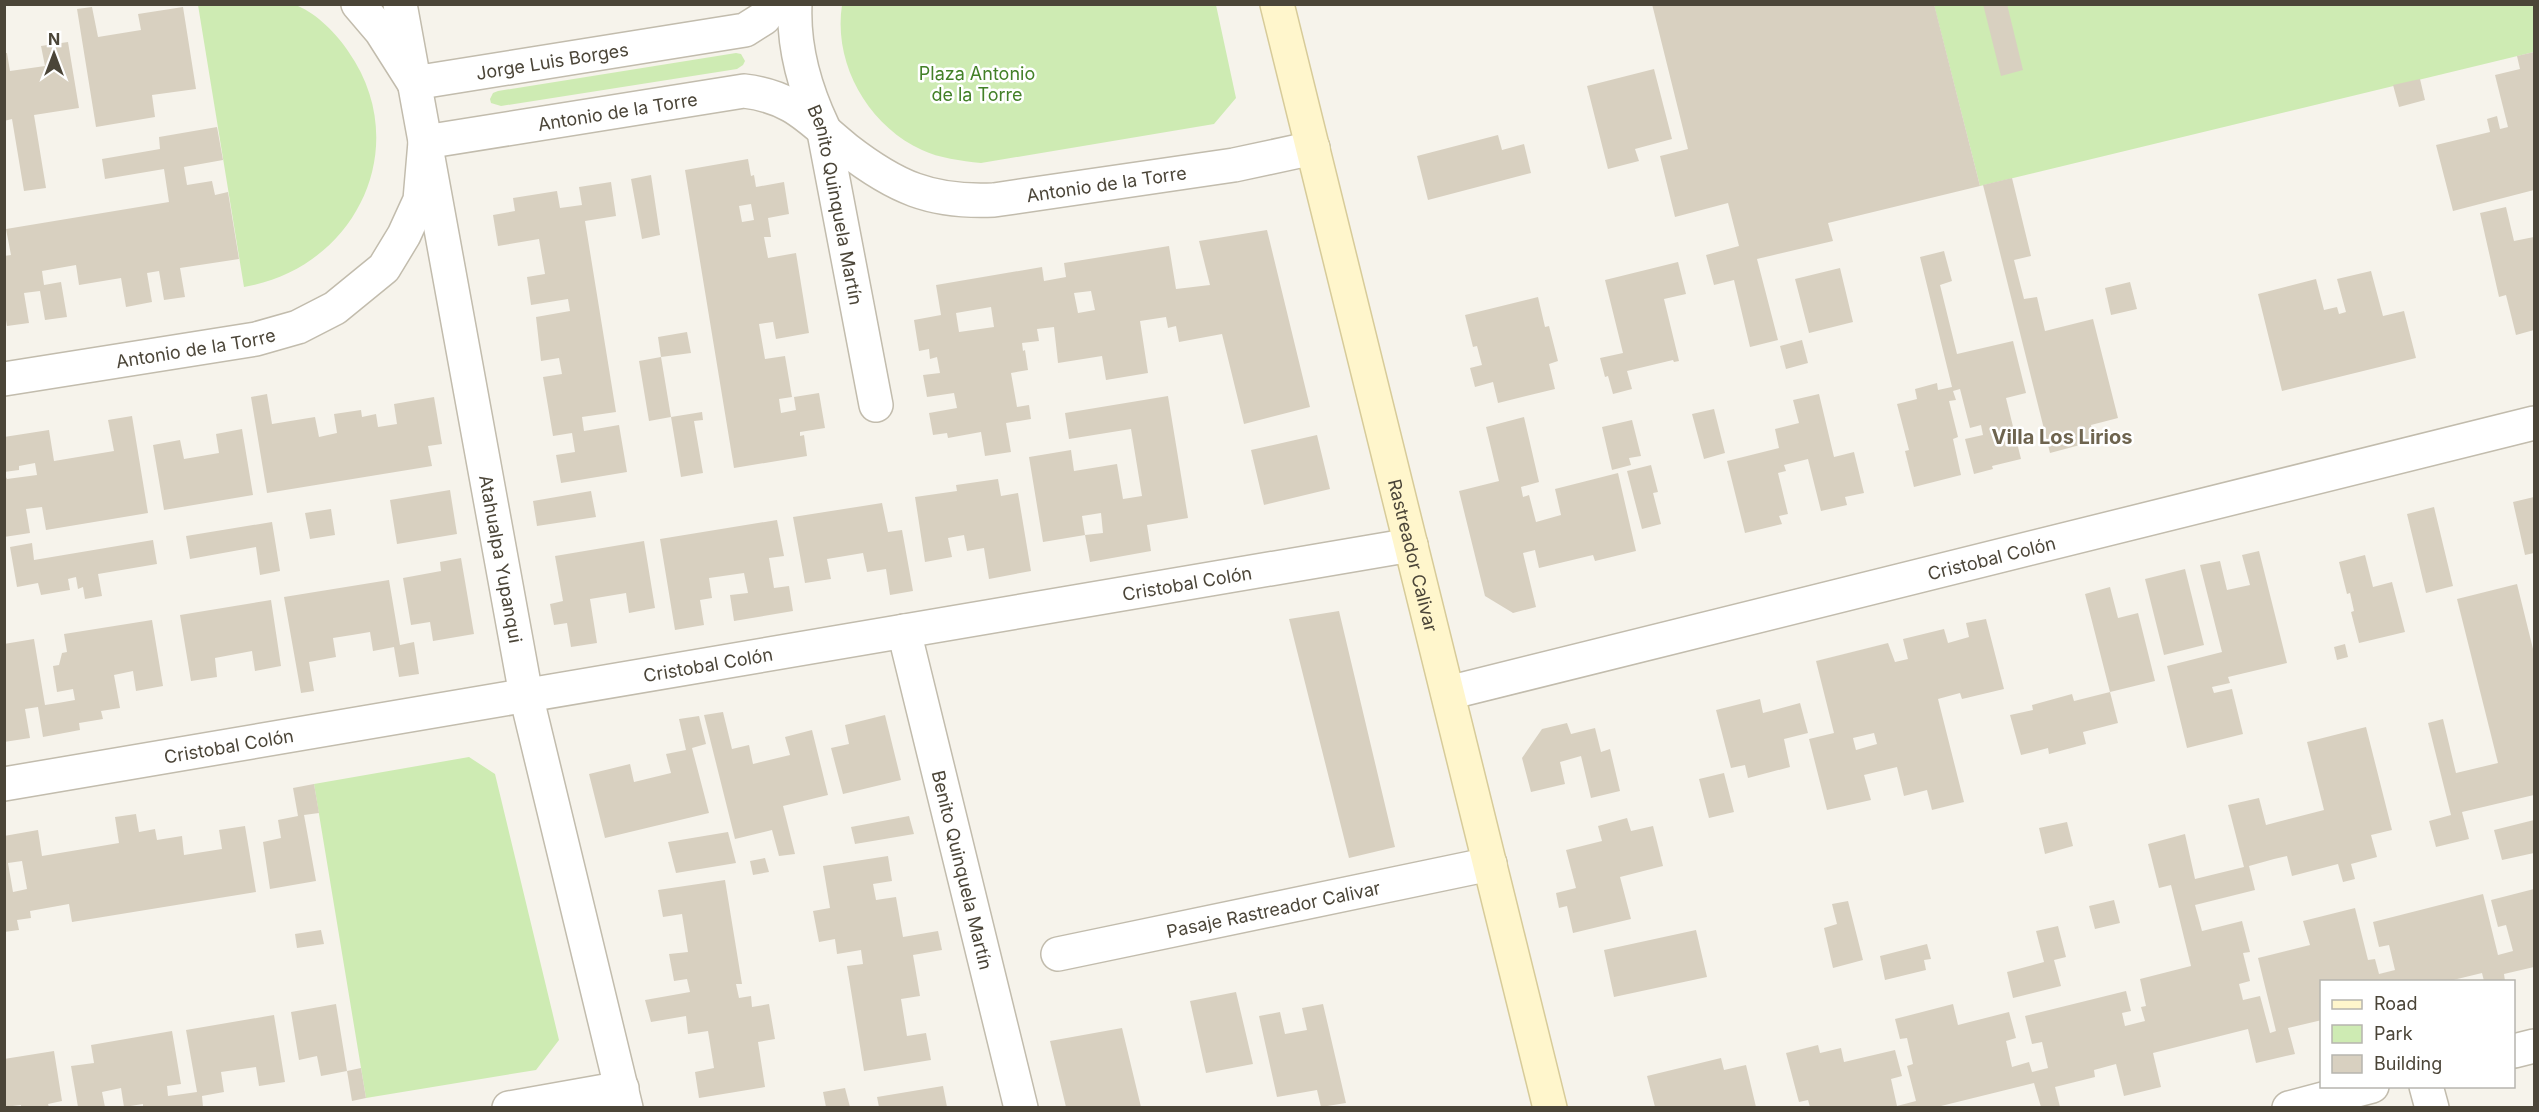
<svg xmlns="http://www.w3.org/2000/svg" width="2539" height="1112" font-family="Inter,sans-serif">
<rect width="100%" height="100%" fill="#f6f3eb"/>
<path fill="#ceebb3" d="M 198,5 C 216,4 285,1 298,6 C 317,14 337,34 348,51 C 415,146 356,268 244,287 Z
M 842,5 L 1216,5 L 1236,98 L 1214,124 L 981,163 C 961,161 939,158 922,150 C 868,125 833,64 842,5 Z
M 1934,5 L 2534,5 L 2534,52 L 1980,186 Z
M 736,53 L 741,54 L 745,61 L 743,65 L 737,69 L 501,106 L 491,103 L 490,99 L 493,93 L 498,91 Z
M 469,757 L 495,774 L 559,1040 L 536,1070 L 366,1098 L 314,784 Z"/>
<path fill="#d8d0c0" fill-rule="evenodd" d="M 1652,4 L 1934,4 L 1980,186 L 1828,223 L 1833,241 L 1757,259 L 1778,340 L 1750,347 L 1734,280 L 1714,285 L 1706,255 L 1739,246 L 1728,203 L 1675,217 L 1660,156 L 1688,149 Z
M 1983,4 L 2007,4 L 2023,70 L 2001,76 Z
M 92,7 L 98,37 L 141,30 L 138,14 L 183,7 L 196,89 L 152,95 L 155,117 L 96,127 L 77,9 Z
M 68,42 L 79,108 L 34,115 L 46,188 L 24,191 L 12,119 L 4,121 L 4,53 L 7,53 L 10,71 L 45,66 L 41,46 Z
M 2534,52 L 2534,190 L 2453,211 L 2436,145 L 2490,132 L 2487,119 L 2497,116 L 2500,129 L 2508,127 L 2495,75 L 2520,69 L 2517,56 Z
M 1654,69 L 1672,139 L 1635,149 L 1639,161 L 1608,169 L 1587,86 Z
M 2420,79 L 2425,100 L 2399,107 L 2393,85 Z
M 217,127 L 223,160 L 184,167 L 187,185 L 212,181 L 215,195 L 228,192 L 239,259 L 180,268 L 185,297 L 164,300 L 159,271 L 147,273 L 152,302 L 126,307 L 121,278 L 79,285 L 76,265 L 42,271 L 44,285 L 61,282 L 67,317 L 45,320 L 40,291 L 24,293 L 29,323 L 7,326 L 4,308 L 4,256 L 11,255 L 6,229 L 169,202 L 164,169 L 105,179 L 102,159 L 160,149 L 159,137 Z
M 1498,135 L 1502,150 L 1524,144 L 1531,173 L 1428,200 L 1417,156 Z
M 748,159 L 751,176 L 754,175 L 756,187 L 784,182 L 789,214 L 768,218 L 771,237 L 764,237 L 768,258 L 796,253 L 809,333 L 776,339 L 773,322 L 759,324 L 765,359 L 785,356 L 792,397 L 779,399 L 781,413 L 796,410 L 794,397 L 819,393 L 825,428 L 800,432 L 800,436 L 804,435 L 807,456 L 734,468 L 685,170 ZM 751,204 L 754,220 L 742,222 L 739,206 Z
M 651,175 L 660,235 L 642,239 L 631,179 Z
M 2012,178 L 2031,256 L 2014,260 L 2024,299 L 2037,297 L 2045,331 L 2093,319 L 2118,418 L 2091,425 L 2095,441 L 2050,453 L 1983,185 Z
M 611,182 L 616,216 L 585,221 L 616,412 L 582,417 L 584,431 L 619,425 L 627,472 L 561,483 L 556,455 L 575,452 L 572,433 L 553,436 L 543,377 L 562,374 L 559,358 L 541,361 L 536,317 L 570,311 L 568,299 L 531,305 L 527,277 L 545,274 L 539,239 L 498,246 L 493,215 L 515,211 L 513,198 L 557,191 L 560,208 L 582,205 L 579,187 Z
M 2506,207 L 2514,241 L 2534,237 L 2534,330 L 2516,335 L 2506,295 L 2499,297 L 2480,213 Z
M 1267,230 L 1310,407 L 1244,424 L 1222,334 L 1179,342 L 1176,326 L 1168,328 L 1166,317 L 1140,321 L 1148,373 L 1106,380 L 1102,356 L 1058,363 L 1054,327 L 1037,329 L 1039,341 L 1022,343 L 1023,351 L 1025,350 L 1028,370 L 1011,373 L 1017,407 L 1029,405 L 1031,419 L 1006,423 L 1011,452 L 985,456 L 981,432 L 948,438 L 947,433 L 933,435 L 929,413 L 957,408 L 954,393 L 927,397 L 923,375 L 940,373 L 937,357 L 930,359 L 929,349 L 919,351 L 914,320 L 941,315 L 936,285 L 1042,267 L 1044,281 L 1066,277 L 1064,263 L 1169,246 L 1176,289 L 1210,285 L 1199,241 ZM 1091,291 L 1095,310 L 1078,313 L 1074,293 ZM 991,307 L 994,327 L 959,332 L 956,313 Z
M 1944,251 L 1952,281 L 1940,285 L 1957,354 L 2013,341 L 2026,393 L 2006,398 L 2021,459 L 1992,466 L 1993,469 L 1974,474 L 1965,439 L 1983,435 L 1981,425 L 1970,428 L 1960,389 L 1953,391 L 1956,400 L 1949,401 L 1958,437 L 1953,439 L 1961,475 L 1914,487 L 1905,451 L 1909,450 L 1897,404 L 1917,399 L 1915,389 L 1937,383 L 1938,390 L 1952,387 L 1920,257 Z
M 1678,262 L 1686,294 L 1664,299 L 1679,361 L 1674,362 L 1673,360 L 1627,371 L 1632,389 L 1613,394 L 1608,376 L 1605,377 L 1600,358 L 1623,353 L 1605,280 Z
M 1840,268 L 1853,322 L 1809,333 L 1795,279 Z
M 2371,271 L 2383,316 L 2404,311 L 2416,358 L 2282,391 L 2258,294 L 2316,279 L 2324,310 L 2337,307 L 2339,314 L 2346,312 L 2337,279 Z
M 2130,282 L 2137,309 L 2111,315 L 2105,288 Z
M 1538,297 L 1545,327 L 1549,326 L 1558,361 L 1549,364 L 1555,389 L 1498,403 L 1493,382 L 1475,387 L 1470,368 L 1482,365 L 1477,346 L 1473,347 L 1465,315 Z
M 687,332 L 691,353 L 661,357 L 658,337 Z
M 1802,340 L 1808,363 L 1786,369 L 1780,346 Z
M 661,357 L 671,417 L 702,412 L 703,420 L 694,421 L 703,473 L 681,477 L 671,417 L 649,421 L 639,361 Z
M 267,394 L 272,424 L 315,417 L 319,437 L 337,433 L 334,414 L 361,410 L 362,417 L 376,414 L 378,427 L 397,424 L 394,404 L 434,397 L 442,444 L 428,446 L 432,466 L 267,493 L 251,397 Z
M 1819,394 L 1834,457 L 1854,452 L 1864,493 L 1845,497 L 1847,505 L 1821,511 L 1808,459 L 1784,465 L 1786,471 L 1778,473 L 1788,514 L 1779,516 L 1782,524 L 1745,533 L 1727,461 L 1779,448 L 1775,429 L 1799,423 L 1793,400 Z
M 1168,396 L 1188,518 L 1147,525 L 1151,551 L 1090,562 L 1085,535 L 1103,533 L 1101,513 L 1082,516 L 1085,535 L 1043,542 L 1029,457 L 1071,450 L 1074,471 L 1117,464 L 1123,499 L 1142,496 L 1131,429 L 1069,439 L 1065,413 Z
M 1714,409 L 1725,453 L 1704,459 L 1692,414 Z
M 132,416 L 148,513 L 46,530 L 42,507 L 26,509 L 30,533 L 4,537 L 4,473 L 7,479 L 37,475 L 35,463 L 19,466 L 19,470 L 4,472 L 4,437 L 49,430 L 54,461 L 114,451 L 108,420 Z
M 1524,417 L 1539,482 L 1521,487 L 1523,497 L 1529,495 L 1536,522 L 1561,515 L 1555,489 L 1618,473 L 1636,551 L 1595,561 L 1593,555 L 1539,568 L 1535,550 L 1523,553 L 1536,607 L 1513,613 L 1485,596 L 1459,491 L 1499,481 L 1486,427 Z
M 1632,420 L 1641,456 L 1629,458 L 1631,465 L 1612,470 L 1602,427 Z
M 242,429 L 253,495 L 164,510 L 153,445 L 180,440 L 184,459 L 219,453 L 216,434 Z
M 1317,435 L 1330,489 L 1264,505 L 1251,450 Z
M 1651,465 L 1658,492 L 1653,493 L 1661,524 L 1642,529 L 1627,471 Z
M 998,479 L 1001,496 L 1018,493 L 1031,571 L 989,579 L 984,548 L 967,551 L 964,535 L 948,538 L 952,557 L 925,562 L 915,497 L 957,491 L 956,485 Z
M 450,490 L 457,534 L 397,544 L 390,500 Z
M 591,491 L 596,517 L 537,526 L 533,501 Z
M 2534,497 L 2534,553 L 2525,555 L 2513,502 Z
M 882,503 L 888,532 L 902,530 L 913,591 L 890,595 L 886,569 L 867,572 L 863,553 L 827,559 L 831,579 L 805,583 L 793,517 Z
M 2434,507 L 2453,586 L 2426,593 L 2407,514 Z
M 331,509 L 335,535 L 310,539 L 305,513 Z
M 777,520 L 784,556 L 769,558 L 774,588 L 789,586 L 793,611 L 734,621 L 730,595 L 748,593 L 744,573 L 709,578 L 712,598 L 700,600 L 704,625 L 675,630 L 660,539 Z
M 272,522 L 280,571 L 260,575 L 256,547 L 190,559 L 186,536 Z
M 153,540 L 157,564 L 98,574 L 102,596 L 85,599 L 83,587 L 78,589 L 76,577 L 68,579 L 70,590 L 41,595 L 38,583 L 17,587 L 10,547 L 32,543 L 34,560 Z
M 644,541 L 655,608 L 629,613 L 626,593 L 590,599 L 597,643 L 571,647 L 567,623 L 554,625 L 550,604 L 563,601 L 555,556 Z
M 2259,551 L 2287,663 L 2228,677 L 2230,683 L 2212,687 L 2214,693 L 2232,689 L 2243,734 L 2187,748 L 2167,666 L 2222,652 L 2200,565 L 2220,561 L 2227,590 L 2250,585 L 2242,555 Z
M 2365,555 L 2373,587 L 2392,582 L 2405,632 L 2359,643 L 2351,612 L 2354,611 L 2350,593 L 2347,594 L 2339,562 Z
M 461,558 L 474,634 L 433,641 L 430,622 L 411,625 L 403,578 L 441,571 L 440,562 Z
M 2185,569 L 2204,645 L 2164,655 L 2145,579 Z
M 389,580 L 400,645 L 414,642 L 419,674 L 399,677 L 394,647 L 373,651 L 370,632 L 352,635 L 333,638 L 336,657 L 309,662 L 314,691 L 301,693 L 284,597 Z
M 2517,584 L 2534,653 L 2534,795 L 2462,812 L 2469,839 L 2436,847 L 2429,821 L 2451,815 L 2428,723 L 2443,719 L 2456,773 L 2498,763 L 2457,599 Z
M 2110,587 L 2118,618 L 2138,613 L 2155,681 L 2110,692 L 2085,594 Z
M 271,600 L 281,666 L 255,671 L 252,651 L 215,658 L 217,677 L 191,681 L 180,615 Z
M 1339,611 L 1395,847 L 1349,858 L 1289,619 Z
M 1986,619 L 2004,689 L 1962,699 L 1960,693 L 1938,699 L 1964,802 L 1932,810 L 1927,790 L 1904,796 L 1897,767 L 1864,775 L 1871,800 L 1827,810 L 1809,739 L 1834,733 L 1816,661 L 1888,643 L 1895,662 L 1908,659 L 1903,639 L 1944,629 L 1948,643 L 1969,637 L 1966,623 ZM 1874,733 L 1877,744 L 1856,750 L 1853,738 Z
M 152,620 L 163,686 L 136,691 L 133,671 L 114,675 L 120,708 L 101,711 L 103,719 L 79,723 L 80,730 L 43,737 L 38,707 L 25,709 L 30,738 L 4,742 L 4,644 L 34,639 L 45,705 L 58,703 L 75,700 L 73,689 L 57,692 L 53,666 L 59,665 L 62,653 L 67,652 L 64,634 Z
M 2345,644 L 2348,657 L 2337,660 L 2334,647 Z
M 2110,692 L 2118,723 L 2083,732 L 2086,744 L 2049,754 L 2048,748 L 2021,755 L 2010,715 L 2033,710 L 2032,705 L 2072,694 L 2074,701 Z
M 1760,699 L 1763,713 L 1800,703 L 1808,733 L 1784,739 L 1790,767 L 1748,778 L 1745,765 L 1731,768 L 1716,710 Z
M 723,712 L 732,749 L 749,745 L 753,764 L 790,755 L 785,737 L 812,730 L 828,795 L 783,806 L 795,854 L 779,856 L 772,830 L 735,839 L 704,715 Z
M 885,715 L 901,780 L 843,794 L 831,748 L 849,744 L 845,725 Z
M 699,716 L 706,744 L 692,748 L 709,813 L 605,838 L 589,774 L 630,764 L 634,782 L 671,773 L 666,754 L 686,750 L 679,719 Z
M 1567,723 L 1571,734 L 1595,728 L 1601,752 L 1610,749 L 1620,791 L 1591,798 L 1581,756 L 1560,762 L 1565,784 L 1531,792 L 1522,758 L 1542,729 Z
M 2366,727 L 2392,830 L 2371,835 L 2377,857 L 2351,864 L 2355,879 L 2343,882 L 2338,864 L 2292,876 L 2287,856 L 2274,859 L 2249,866 L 2255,890 L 2195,905 L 2202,931 L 2242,921 L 2250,952 L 2243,953 L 2250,981 L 2239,984 L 2243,1000 L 2260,996 L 2270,1033 L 2276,1031 L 2258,958 L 2310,945 L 2303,921 L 2355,908 L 2368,960 L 2375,959 L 2379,974 L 2395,970 L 2389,945 L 2379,947 L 2373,922 L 2483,894 L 2498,955 L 2513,951 L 2506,925 L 2498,927 L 2491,900 L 2534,889 L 2534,967 L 2504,974 L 2505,981 L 2484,981 L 2482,973 L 2449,981 L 2322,981 L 2322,1020 L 2288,1028 L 2295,1054 L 2256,1063 L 2248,1029 L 2153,1053 L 2161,1087 L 2124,1096 L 2116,1064 L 2094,1070 L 2095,1077 L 2055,1087 L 2060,1107 L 2041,1107 L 2034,1083 L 1937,1107 L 1810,1107 L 1808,1100 L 1799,1102 L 1786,1053 L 1818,1045 L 1820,1053 L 1841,1048 L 1844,1062 L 1895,1050 L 1902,1076 L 1891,1079 L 1897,1106 L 1916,1101 L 1907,1066 L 1913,1064 L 1907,1038 L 1900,1039 L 1895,1019 L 1953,1004 L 1958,1025 L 2009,1012 L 2016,1038 L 2006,1041 L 2012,1067 L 2029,1062 L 2032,1072 L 2048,1068 L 2042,1042 L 2032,1044 L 2025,1016 L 2126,991 L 2131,1011 L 2122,1013 L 2125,1026 L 2145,1021 L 2141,1007 L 2146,1006 L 2140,979 L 2191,966 L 2171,885 L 2159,888 L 2148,844 L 2185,834 L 2195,879 L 2244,867 L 2228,805 L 2259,798 L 2266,825 L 2324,810 L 2307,742 Z
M 1724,773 L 1734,812 L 1709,818 L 1699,779 Z
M 314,784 L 319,813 L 304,815 L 316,881 L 270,889 L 263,842 L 281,838 L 278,820 L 298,816 L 293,788 Z
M 136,814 L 139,832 L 155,829 L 157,840 L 182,836 L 184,855 L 222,849 L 219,830 L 245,826 L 256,892 L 72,922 L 69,904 L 30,911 L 31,918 L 17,920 L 19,930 L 4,932 L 4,836 L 38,830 L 42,856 L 119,843 L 115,817 ZM 22,861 L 27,889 L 13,892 L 8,863 Z
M 909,816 L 914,834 L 855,844 L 851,827 Z
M 1627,818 L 1631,831 L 1653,826 L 1663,866 L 1620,877 L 1631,919 L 1573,933 L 1567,906 L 1559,908 L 1556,893 L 1576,888 L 1566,850 L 1602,841 L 1598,826 Z
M 2534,820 L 2534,853 L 2502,860 L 2494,830 Z
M 2067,822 L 2073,846 L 2045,854 L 2039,828 Z
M 728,832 L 736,863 L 676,873 L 668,842 Z
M 888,856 L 892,881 L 873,884 L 876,900 L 896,897 L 903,937 L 938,931 L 942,950 L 913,955 L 920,996 L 901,999 L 907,1036 L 926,1033 L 931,1060 L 864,1071 L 847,966 L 863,964 L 861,950 L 837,954 L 835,939 L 819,942 L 813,911 L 830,908 L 823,866 Z
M 765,858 L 769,872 L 753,875 L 750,861 Z
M 725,880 L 742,984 L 736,984 L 739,998 L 751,996 L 752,1007 L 769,1004 L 775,1039 L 758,1042 L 765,1087 L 699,1098 L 695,1072 L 714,1068 L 708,1031 L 688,1034 L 686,1016 L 651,1022 L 645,1000 L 690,992 L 687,979 L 674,981 L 669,954 L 688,952 L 682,914 L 663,917 L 658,890 Z
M 2114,900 L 2120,923 L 2095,929 L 2089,906 Z
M 1848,901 L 1863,960 L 1833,968 L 1824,928 L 1837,924 L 1832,904 Z
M 2058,926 L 2066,957 L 2054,960 L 2061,986 L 2013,998 L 2007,972 L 2044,962 L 2036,931 Z
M 321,930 L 324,944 L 297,948 L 295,934 Z
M 1696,930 L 1707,977 L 1614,997 L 1604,950 Z
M 1927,944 L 1931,959 L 1924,960 L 1926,970 L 1885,980 L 1880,956 Z
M 1236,992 L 1253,1064 L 1206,1073 L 1190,1001 Z
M 336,1004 L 347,1071 L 321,1076 L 317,1056 L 299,1060 L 291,1012 Z
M 1323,1004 L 1346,1103 L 1321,1107 L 1317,1090 L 1277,1097 L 1259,1016 L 1280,1012 L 1285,1034 L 1307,1030 L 1302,1008 Z
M 274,1015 L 285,1082 L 259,1086 L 256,1067 L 221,1072 L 224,1092 L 202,1096 L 203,1107 L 143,1107 L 143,1104 L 124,1107 L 121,1088 L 102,1092 L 105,1107 L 78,1107 L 71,1066 L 94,1063 L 91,1045 L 172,1031 L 181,1084 L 167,1086 L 168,1096 L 183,1094 L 197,1092 L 186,1030 Z
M 1122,1028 L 1141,1107 L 1066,1107 L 1050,1041 Z
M 54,1051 L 62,1101 L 48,1104 L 49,1107 L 21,1107 L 21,1105 L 4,1107 L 4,1059 Z
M 1721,1058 L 1724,1070 L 1746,1065 L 1756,1107 L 1655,1107 L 1647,1076 Z
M 361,1068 L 366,1098 L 352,1101 L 347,1071 Z
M 943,1086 L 947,1107 L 879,1107 L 877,1097 Z
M 845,1088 L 850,1107 L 826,1107 L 823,1092 Z"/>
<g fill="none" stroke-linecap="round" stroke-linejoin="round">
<g stroke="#c2bcad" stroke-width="36">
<g id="minor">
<path id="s1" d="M 358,4 L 381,31 L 414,83 L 745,30 L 764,18 L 775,4"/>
<path id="s2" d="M 400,4 L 526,695 L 626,1108"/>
<path id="s3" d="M 795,4 C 793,47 805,89 823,127 L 876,405"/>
<path id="s4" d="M 4,379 L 256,339 L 298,327 L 335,308 L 384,268 L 404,235 L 420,200 L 425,142 L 744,91 C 794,97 810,120 846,149 C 895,187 931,203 994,200 L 1234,165 L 1313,148"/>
<path id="s5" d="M 904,631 L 1021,1108"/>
<path id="s6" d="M 1448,693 L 2534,423"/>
<path id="s7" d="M 4,784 L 1411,545"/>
<path id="s8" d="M 1058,954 L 1490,864"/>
<path d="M 2514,1051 L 2534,1046"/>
<path d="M 2426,1086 L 2432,1108"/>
<path d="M 509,1108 L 622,1088"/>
<path d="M 2289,1108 L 2372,1086"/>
</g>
</g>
<g stroke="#d7cb99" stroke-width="36">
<g id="secondary">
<path id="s9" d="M 1277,4 L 1550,1108"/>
</g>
</g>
<use href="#minor" stroke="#fff" stroke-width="33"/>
<use href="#secondary" stroke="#fff6cc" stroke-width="33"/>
</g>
<g text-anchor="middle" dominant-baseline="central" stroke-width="5" stroke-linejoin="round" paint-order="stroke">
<g font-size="18" fill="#4b4538" stroke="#fff">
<text stroke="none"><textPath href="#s1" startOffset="237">Jorge Luis Borges</textPath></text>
<text stroke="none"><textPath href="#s4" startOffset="734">Antonio de la Torre</textPath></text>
<text stroke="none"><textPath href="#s4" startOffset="1256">Antonio de la Torre</textPath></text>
<text stroke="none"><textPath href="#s3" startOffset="206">Benito Quinquela Martín</textPath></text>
<text stroke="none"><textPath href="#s4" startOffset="194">Antonio de la Torre</textPath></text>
<text stroke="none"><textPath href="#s9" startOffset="568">Rastreador Calivar</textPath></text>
<text stroke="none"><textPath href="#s6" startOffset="560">Cristobal Colón</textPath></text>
<text stroke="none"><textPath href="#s2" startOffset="564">Atahualpa Yupanqui</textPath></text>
<text stroke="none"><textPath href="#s7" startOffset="1200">Cristobal Colón</textPath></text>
<text stroke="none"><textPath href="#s7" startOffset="714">Cristobal Colón</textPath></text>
<text stroke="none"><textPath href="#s7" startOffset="228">Cristobal Colón</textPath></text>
<text stroke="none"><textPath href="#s5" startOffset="246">Benito Quinquela Martín</textPath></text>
<text stroke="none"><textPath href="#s8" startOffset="220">Pasaje Rastreador Calivar</textPath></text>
</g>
<g font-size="18" fill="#438028" stroke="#fff">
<text x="977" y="73">Plaza Antonio<tspan x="977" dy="21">de la Torre</tspan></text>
</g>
<g font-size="20" font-weight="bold" fill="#6e644f" stroke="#fff">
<text x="2062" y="437">Villa Los Lirios</text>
</g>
</g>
<rect width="2539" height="1112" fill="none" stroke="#4b4538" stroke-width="12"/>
<rect x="2320" y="980" width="195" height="108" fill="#ffffff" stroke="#b7b5af" stroke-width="1.5"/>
<rect x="2332" y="1000" width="30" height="9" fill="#fff6cc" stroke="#b7b5af" stroke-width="1.5"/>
<text x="2374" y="1010" font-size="18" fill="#4b4538">Road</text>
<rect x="2332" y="1025" width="30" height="18" fill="#ceebb3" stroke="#b7b5af" stroke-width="1.5"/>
<text x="2374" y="1040" font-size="18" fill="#4b4538">Park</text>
<rect x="2332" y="1055" width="30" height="18" fill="#d8d0c0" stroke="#b7b5af" stroke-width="1.5"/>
<text x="2374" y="1070" font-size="18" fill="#4b4538">Building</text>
<g transform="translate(54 54)" stroke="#ffffff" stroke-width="4.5" paint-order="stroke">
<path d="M0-4.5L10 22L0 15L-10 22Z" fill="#4b4538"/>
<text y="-9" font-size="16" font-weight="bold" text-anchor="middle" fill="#4b4538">N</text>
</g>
</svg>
